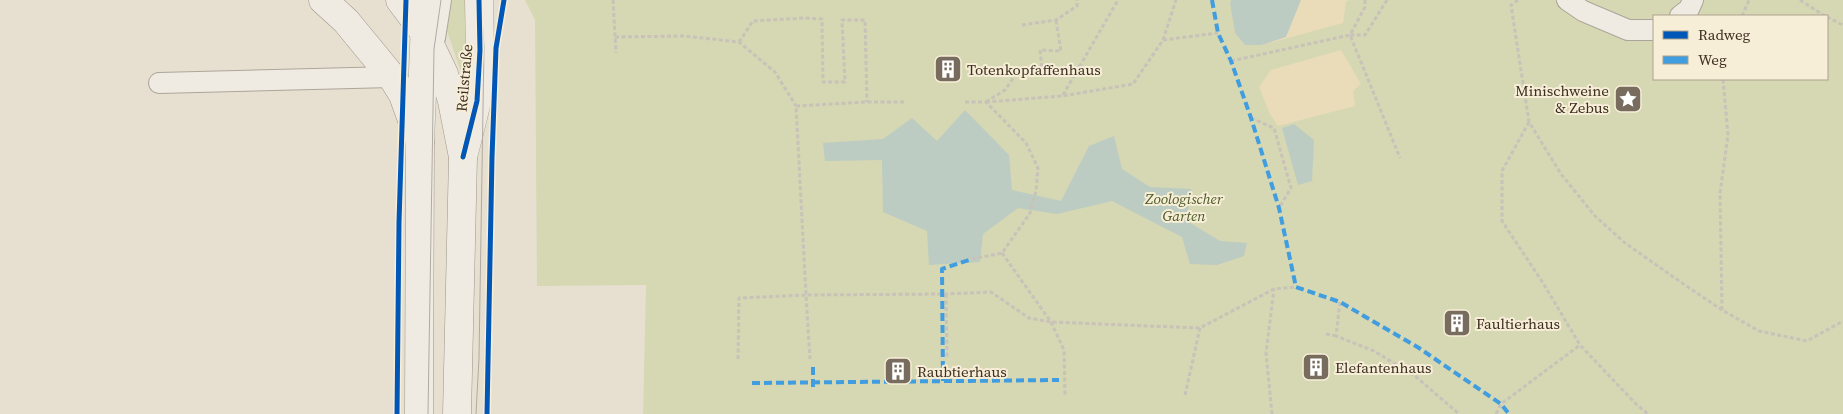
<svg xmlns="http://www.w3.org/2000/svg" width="1843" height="414" font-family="'Source Serif 4',serif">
<rect width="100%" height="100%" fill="#e7e0d1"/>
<path fill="#d6d7b3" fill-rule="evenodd" d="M 452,0 L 469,0 L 468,92 L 447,31 Z
M 525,0 L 1843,0 L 1843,414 L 643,414 L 646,285 L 537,286 L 535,20 ZM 1654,16 L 1827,16 L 1827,79 L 1654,79 Z"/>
<path fill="#eadcb9" d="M 1230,0 L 1349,0 L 1346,2 L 1343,23 L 1262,45 L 1245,45 L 1235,33 Z
M 1341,50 L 1361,84 L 1353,91 L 1355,106 L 1278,126 L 1270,114 L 1259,87 L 1271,70 Z"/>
<path fill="#bcccc2" d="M 1231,0 L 1301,0 L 1286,37 L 1262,45 L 1245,45 L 1235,33 L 1230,3 Z
M 965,110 L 1009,155 L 1012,190 L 1061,201 L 1089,146 L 1114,136 L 1122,169 L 1150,187 L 1191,189 L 1187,221 L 1220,241 L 1247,243 L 1244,256 L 1217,265 L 1190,264 L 1182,237 L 1112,201 L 1057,214 L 1018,208 L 983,234 L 980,262 L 929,265 L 927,231 L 883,212 L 882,160 L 825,161 L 823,143 L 883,139 L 912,118 L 937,141 Z
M 1294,124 L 1314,140 L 1312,181 L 1298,185 L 1282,128 Z"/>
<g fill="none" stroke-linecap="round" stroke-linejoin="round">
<g stroke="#ada599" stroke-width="22">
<path id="service" d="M 1567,0 L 1583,11 L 1628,30 L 1654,30
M 1680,16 L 1689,9 L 1693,0
M 435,38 L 441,0
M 159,83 L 392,77"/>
</g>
<g stroke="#ada599" stroke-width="29">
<path id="tertiary" d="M 420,142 L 426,0
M 463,157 L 477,101 L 480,50 L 479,0"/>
</g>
<g stroke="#9c958a" stroke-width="29">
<path id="secondary" d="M 323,0 L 346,21 L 392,77 L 403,95 L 420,142 L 419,414
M 400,0 L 424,32 L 444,74 L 452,101 L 463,157 L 457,414"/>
</g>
<path stroke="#c8c2b9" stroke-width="3" stroke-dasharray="4 2.5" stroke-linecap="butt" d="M 613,0 L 616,53
M 1365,0 L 1365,7 L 1350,35 L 1365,35 L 1387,0
M 1518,0 L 1511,5 L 1529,122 L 1561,174 L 1595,216 L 1625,243 L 1685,285 L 1722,310 L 1759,331 L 1807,341 L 1843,321
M 1800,0 L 1825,16
M 1742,16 L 1749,0
M 1827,17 L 1843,25
M 1022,25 L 1056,20 L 1077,6 L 1077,0
M 615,37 L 684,36 L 739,42 L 775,72 L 796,106
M 1163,40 L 1218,33
M 739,42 L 753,21 L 804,18 L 822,19 L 823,82 L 845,82 L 842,20 L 865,20 L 867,102
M 1231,61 L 1350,35 L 1400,158
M 1063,95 L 1118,0
M 904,102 L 867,102 L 796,106 L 806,295 L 946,294 L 991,292 L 1029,318 L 1051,322 L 1200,328 L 1274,289 L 1296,287
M 965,102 L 986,102 L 1026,143 L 1038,168 L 1036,191 L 1030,213 L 1002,253 L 972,259
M 986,102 L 1062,96 L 1133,84 L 1163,40 L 1176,0
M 986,102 L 1005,90 L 1018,71 L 1042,69 L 1040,50 L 1061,51 L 1056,20
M 1251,118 L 1274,128 L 1291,188 L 1279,208
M 1529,122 L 1502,171 L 1502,221 L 1543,283 L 1580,345 L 1636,404 L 1648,414
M 1002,253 L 1051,322 L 1064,350 L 1065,395
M 946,294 L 947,358
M 1340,302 L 1336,336 L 1374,351 L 1415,376 L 1459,414
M 1722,310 L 1720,193 L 1728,135 L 1723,79
M 1326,334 L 1336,336
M 738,359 L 739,298 L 806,295 L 810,359
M 1185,395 L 1200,328
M 1272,414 L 1266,353 L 1274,289
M 1496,414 L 1501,404 L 1580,345"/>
<use href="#service" stroke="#efebe3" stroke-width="20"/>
<use href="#tertiary" stroke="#efebe3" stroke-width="28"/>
<use href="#secondary" stroke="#efebe3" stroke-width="28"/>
<path stroke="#afaaa2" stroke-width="1" d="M 428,414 L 434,49 L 441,0
M 476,414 L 479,358 L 484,47 L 481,0"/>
<path stroke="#3f9de0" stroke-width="4" stroke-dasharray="8 4" stroke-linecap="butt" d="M 1212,0 L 1218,33 L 1231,61 L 1251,118 L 1279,208 L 1296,287 L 1340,302 L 1419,348 L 1501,404 L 1509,414
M 943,381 L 942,269 L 972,259
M 752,383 L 1059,380
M 813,387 L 813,365"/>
<g stroke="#f7eed8" stroke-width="8">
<path id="cycleway" d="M 463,157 L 477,101 L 480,50 L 479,0
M 397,414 L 399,222 L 406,0
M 487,414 L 492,157 L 496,48 L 504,0"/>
</g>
<use href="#cycleway" stroke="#0057b8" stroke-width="5"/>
</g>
<defs>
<g id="building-square" transform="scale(1.4375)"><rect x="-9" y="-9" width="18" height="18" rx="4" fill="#786c5e" stroke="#f7eed8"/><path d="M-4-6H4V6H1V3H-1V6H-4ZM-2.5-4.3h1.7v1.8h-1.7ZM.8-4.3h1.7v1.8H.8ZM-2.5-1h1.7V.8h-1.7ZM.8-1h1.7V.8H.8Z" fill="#fff"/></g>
<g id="sight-square" transform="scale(1.4375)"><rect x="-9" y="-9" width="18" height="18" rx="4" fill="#786c5e" stroke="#f7eed8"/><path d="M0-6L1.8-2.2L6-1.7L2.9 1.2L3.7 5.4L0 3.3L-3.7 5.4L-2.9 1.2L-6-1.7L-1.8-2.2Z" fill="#fff"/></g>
</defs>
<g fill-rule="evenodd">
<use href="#building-square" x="948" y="69"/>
<use href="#sight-square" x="1628" y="99"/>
<use href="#building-square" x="1457" y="323"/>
<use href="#building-square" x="1316" y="367"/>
<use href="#building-square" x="898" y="371"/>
</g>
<g text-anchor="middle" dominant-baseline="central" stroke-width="4" stroke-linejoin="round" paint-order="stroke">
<g font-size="15" fill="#3d2e20" stroke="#f7eed8" text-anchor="start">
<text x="967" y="69">Totenkopfaffenhaus</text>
<text x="1609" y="90" text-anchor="end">Minischweine<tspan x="1609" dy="17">&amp; Zebus</tspan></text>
<text x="1476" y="323">Faultierhaus</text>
<text x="1335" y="367">Elefantenhaus</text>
<text x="917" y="371">Raubtierhaus</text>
</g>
<g font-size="15" fill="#3d2e20" stroke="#f7eed8">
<text transform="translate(464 78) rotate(-85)">Reilstraße</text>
</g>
<g font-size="15" font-style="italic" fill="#4d5a26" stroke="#f7eed8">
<text x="1184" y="198">Zoologischer<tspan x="1184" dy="17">Garten</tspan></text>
</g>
</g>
<rect x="1653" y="15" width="175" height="65" fill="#f7eed8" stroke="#ada18e"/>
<rect x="1663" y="31" width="25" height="8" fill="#0057b8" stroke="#ada18e"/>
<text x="1698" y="40" font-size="15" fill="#3d2e20">Radweg</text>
<rect x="1663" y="56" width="25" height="8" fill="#3f9de0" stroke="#ada18e"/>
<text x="1698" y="65" font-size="15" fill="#3d2e20">Weg</text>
</svg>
